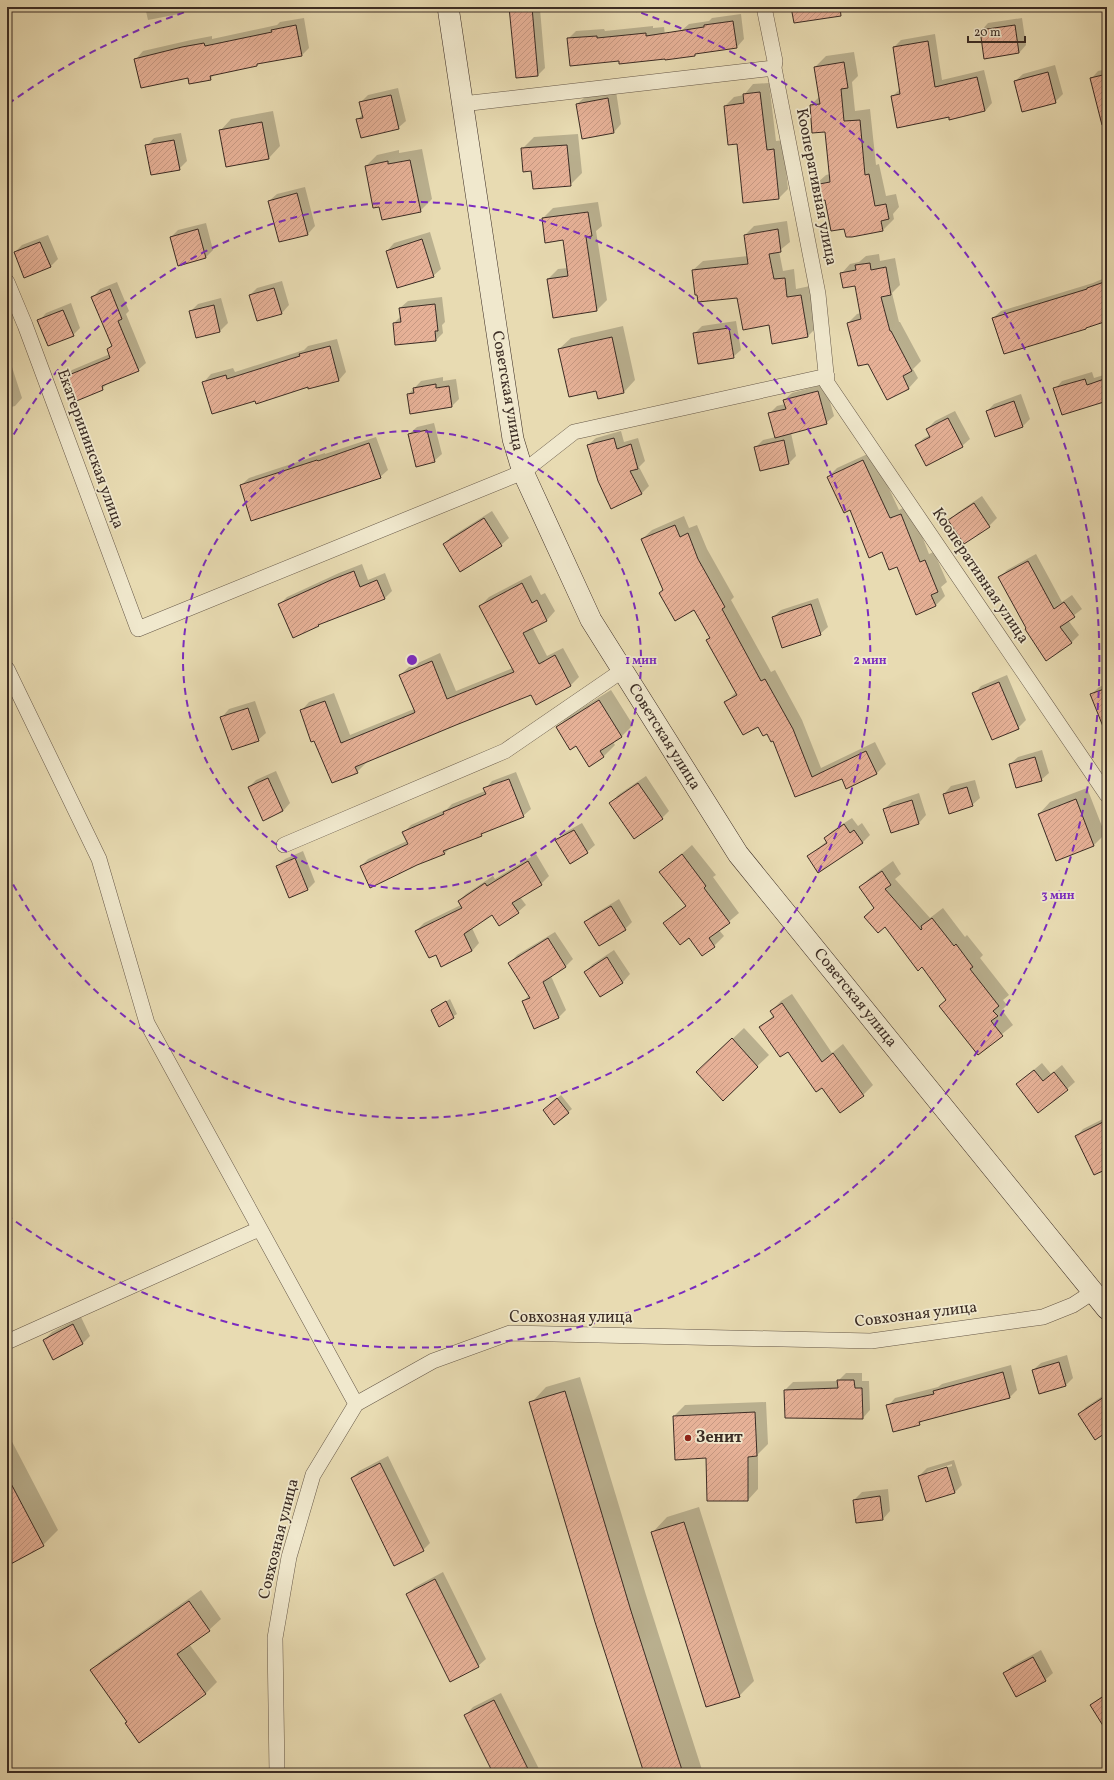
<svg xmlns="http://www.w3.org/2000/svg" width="1114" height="1780" font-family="Vollkorn,serif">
<defs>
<pattern id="building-hatch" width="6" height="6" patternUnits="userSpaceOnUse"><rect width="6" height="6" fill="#e6b197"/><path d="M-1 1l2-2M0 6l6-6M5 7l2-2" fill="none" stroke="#c69882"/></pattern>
</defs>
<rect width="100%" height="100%" fill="#e8dbb2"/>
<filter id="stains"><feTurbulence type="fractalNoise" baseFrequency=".005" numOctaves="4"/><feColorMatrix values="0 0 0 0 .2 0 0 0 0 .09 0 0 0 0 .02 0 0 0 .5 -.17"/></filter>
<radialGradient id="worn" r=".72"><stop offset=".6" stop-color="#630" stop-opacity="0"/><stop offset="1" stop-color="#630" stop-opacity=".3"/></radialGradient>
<path fill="#0003" fill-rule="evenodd" d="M 145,7 L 186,7 L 179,14 L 148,20 Z
M 211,7 L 221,7 L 212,9 Z
M 507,7 L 543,7 L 540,9 L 545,68 L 538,75 L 510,10 L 507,10 Z
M 741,14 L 744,39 L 737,47 L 681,31 L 689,24 L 709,21 L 712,18 Z
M 304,18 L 309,48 L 302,55 L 259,63 L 257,65 L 216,73 L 210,79 L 189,77 L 136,59 L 143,51 L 191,40 L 212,36 L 212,39 L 277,25 L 280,22 Z
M 1022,18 L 1026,45 L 1019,53 L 981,31 L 988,23 Z
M 653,26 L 653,28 L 664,27 L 667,51 L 619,60 L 568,39 L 576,31 L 604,29 L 605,31 Z
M 935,34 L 942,80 L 984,70 L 992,103 L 985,111 L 949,116 L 892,97 L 900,89 L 894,47 L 901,40 Z
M 854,52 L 858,76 L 852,82 L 855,111 L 870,109 L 876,165 L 879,164 L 886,196 L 896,194 L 899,207 L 893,214 L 894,219 L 883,230 L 845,228 L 815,185 L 826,175 L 830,174 L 826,131 L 811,105 L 820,96 L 815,67 L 826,56 Z
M 1055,65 L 1063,94 L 1055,102 L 1015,81 L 1023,74 Z
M 1107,69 L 1107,106 L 1091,79 L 1098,71 Z
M 769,83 L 776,141 L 783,140 L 788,189 L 779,198 L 738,143 L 725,106 L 734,97 L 744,95 L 753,84 Z
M 398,88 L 406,121 L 398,128 L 357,120 L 363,114 L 360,103 L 368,95 Z
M 616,91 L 621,124 L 614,132 L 577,104 L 585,97 Z
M 273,111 L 280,146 L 269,158 L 220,131 L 231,119 Z
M 181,133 L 187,161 L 179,169 L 147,146 L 154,138 Z
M 578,134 L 582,173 L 570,185 L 532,170 L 522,149 L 534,137 Z
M 422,149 L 432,199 L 420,211 L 366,166 L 377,155 L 399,150 L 399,153 Z
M 305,187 L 315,226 L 308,234 L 269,201 L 277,194 Z
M 598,202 L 602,226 L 596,231 L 607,300 L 597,310 L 548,279 L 558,269 L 568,268 L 564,239 L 543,218 L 553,208 Z
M 787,221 L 790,242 L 779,251 L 783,271 L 794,269 L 796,289 L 810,286 L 817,327 L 808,336 L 773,343 L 770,324 L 738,297 L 693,270 L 703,261 L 748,256 L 745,235 L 754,226 Z
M 206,223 L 213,250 L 206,257 L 171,237 L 178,230 Z
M 430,232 L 441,269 L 433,276 L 387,251 L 394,243 Z
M 48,235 L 58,259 L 50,267 L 15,252 L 22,245 Z
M 879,254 L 880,261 L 895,258 L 900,285 L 892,293 L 899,322 L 900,322 L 921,361 L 913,369 L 918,378 L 909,388 L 887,399 L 848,323 L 857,314 L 861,313 L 856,285 L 841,274 L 850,264 L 859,262 L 866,256 Z
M 1107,277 L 1107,320 L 993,318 L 1001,311 L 1093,283 Z
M 282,281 L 289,305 L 282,313 L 257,320 L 250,295 L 257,288 Z
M 117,282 L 129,311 L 126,314 L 146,363 L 138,370 L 109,382 L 102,389 L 65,377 L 72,370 L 110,354 L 108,349 L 112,345 L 93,297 L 100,289 Z
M 442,297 L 445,322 L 442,325 L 443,333 L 436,340 L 394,323 L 401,316 L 400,308 L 408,301 Z
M 221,298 L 228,323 L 220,331 L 197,337 L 190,312 L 198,304 Z
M 71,303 L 80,328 L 73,335 L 39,321 L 46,313 Z
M 736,321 L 741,350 L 733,357 L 694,334 L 702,326 Z
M 623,326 L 635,380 L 624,392 L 599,398 L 597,389 L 559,349 L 571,338 Z
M 337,339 L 346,372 L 339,380 L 256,400 L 204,382 L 211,374 L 233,368 L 235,372 L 304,350 L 308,346 Z
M 12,367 L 22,398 L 15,406 L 7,408 L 7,368 Z
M 1092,372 L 1094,378 L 1107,374 L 1107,400 L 1055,389 L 1062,381 Z
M 443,377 L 443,381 L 456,379 L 459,399 L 452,406 L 408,395 L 421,381 Z
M 825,384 L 834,416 L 826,423 L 791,433 L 796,456 L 789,463 L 755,448 L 763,440 L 776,437 L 769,414 L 777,406 L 785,404 L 784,400 L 792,393 Z
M 1021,394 L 1030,419 L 1023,426 L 987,411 L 994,404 Z
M 955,411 L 970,439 L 962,446 L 916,445 L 924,438 L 930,435 L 927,429 L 935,421 Z
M 434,423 L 442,454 L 434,461 L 409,434 L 417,427 Z
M 621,431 L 624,442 L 638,438 L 645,461 L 639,467 L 649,486 L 641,494 L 588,445 L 596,438 Z
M 376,437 L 388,470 L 380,477 L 241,485 L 249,478 L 325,453 L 325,454 Z
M 872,452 L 899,510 L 910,505 L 929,554 L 934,552 L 947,582 L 941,587 L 945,596 L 935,606 L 883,551 L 828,477 L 837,468 Z
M 982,496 L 997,518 L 989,526 L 965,543 L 950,520 L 957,513 Z
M 492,511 L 509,538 L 501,545 L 444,544 L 451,537 Z
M 684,516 L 689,528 L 697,525 L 707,549 L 734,597 L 731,600 L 771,672 L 775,670 L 802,720 L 821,768 L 875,742 L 886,764 L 876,774 L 842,777 L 796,795 L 773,739 L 759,725 L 726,702 L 736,692 L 707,640 L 710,637 L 695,609 L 664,589 L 642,539 L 652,530 Z
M 1036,554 L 1062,602 L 1072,595 L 1082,609 L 1068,620 L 1079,635 L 1071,643 L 1027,628 L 999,578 L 1007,570 Z
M 362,564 L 368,580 L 385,573 L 392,591 L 384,599 L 321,623 L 318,626 L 279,605 L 287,597 L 339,573 Z
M 531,575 L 541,595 L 545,593 L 555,611 L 547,620 L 532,627 L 547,656 L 563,648 L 579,677 L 571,685 L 537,704 L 532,694 L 365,762 L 366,763 L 357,772 L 301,711 L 309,702 L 334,693 L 350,735 L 414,709 L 400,675 L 409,667 L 440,653 L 456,691 L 513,668 L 480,606 L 489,597 Z
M 818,598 L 828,627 L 820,634 L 773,617 L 781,610 Z
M 1007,675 L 1026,720 L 1018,728 L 974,694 L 981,686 Z
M 1107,684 L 1107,721 L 1091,695 L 1099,687 Z
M 611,690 L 633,725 L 622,736 L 613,742 L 615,745 L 604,756 L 589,766 L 576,745 L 557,727 L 569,716 Z
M 255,701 L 266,733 L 258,740 L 222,717 L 229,709 Z
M 1042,750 L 1049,773 L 1041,780 L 1010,764 L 1018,757 Z
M 276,771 L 290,803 L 283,811 L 249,787 L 256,780 Z
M 516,772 L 531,809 L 523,816 L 485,831 L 481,835 L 451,847 L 444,854 L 417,864 L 361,866 L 368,859 L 407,841 L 404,832 L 411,825 L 447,809 L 452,804 L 485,791 L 485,789 L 492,781 Z
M 646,776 L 669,811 L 662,818 L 611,803 L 618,795 Z
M 975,780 L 980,798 L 972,805 L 944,794 L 951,786 Z
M 1087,788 L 1105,834 L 1094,845 L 1057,860 L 1039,814 L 1050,802 Z
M 919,793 L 926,815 L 919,823 L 892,832 L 884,809 L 892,802 Z
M 852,818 L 858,826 L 862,823 L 870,835 L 863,842 L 819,872 L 808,856 L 827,841 L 825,838 L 832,831 Z
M 582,823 L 595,845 L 587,852 L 557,841 L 564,833 Z
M 692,845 L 716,875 L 713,877 L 739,913 L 719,930 L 724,936 L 714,946 L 689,937 L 665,923 L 686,905 L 661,872 Z
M 303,851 L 315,882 L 308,889 L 290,897 L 277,866 L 285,859 Z
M 536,854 L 549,876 L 541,884 L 520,897 L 526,905 L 518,912 L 492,914 L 472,928 L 479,943 L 472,951 L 442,965 L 436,954 L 416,931 L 424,923 L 461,905 L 459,901 L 466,894 L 493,876 L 495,879 Z
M 893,861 L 901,874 L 895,879 L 930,918 L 943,908 L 965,937 L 967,935 L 983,955 L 980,958 L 1009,995 L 1003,1000 L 1007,1005 L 1002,1010 L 1013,1025 L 978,1054 L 947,999 L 860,887 L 871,877 Z
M 619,899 L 632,922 L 625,929 L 585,922 L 593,915 Z
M 555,932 L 573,959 L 565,967 L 551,976 L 566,1010 L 558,1018 L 523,1002 L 529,995 L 510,963 L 517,955 Z
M 614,950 L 630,974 L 623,982 L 601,996 L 585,972 L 593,964 Z
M 792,994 L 832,1053 L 843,1044 L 873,1085 L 863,1095 L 840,1112 L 822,1087 L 788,1051 L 761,1027 L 774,1015 L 771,1011 L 781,1001 Z
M 450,999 L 457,1014 L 439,1025 L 432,1010 Z
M 744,1028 L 769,1055 L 723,1099 L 709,1061 Z
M 1042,1063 L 1051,1074 L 1062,1065 L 1075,1082 L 1067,1089 L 1017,1084 Z
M 561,1095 L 572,1109 L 555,1123 L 548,1106 Z
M 1107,1117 L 1107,1168 L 1076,1137 L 1083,1129 Z
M 81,1317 L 90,1336 L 83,1343 L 54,1358 L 44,1340 L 52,1332 Z
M 1067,1355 L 1073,1378 L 1066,1385 L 1033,1370 L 1041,1363 Z
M 1011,1365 L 1017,1390 L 1009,1398 L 923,1420 L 919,1424 L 888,1406 L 895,1398 L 938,1387 L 942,1384 Z
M 846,1373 L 862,1373 L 862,1381 L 869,1381 L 870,1410 L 863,1418 L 786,1417 L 785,1390 L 793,1382 L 838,1381 Z
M 580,1377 L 646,1595 L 703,1773 L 645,1773 L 531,1403 L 546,1387 Z
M 1107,1393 L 1107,1442 L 1102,1434 L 1079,1415 L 1086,1407 Z
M 766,1402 L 768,1444 L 758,1454 L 758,1489 L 748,1500 L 707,1457 L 674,1416 L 685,1405 Z
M 7,1432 L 58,1530 L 43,1545 L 7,1564 Z
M 388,1456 L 430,1543 L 423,1550 L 352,1478 L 359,1471 Z
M 954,1460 L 962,1485 L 955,1492 L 919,1476 L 927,1468 ZM 952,1464 L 952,1466 L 927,1474 L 927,1472 Z
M 888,1489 L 890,1511 L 883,1519 L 857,1522 L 854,1500 L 862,1492 Z
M 699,1507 L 754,1681 L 739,1696 L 652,1533 L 667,1517 Z
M 443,1572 L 486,1659 L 478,1666 L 407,1594 L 415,1587 Z
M 201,1590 L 221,1619 L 209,1630 L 189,1644 L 217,1682 L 206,1693 L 139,1741 L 128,1722 L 92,1670 L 103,1659 Z
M 1107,1619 L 1107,1629 L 1103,1622 Z
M 1041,1650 L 1053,1673 L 1045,1680 L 1004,1673 L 1012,1666 Z
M 1107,1692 L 1107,1731 L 1091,1705 Z
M 501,1693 L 541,1773 L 494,1773 L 466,1715 L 473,1707 Z"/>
<path fill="url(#building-hatch)" stroke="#3b2c24" d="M 509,7 L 532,7 L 538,76 L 516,78 Z
M 791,7 L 840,7 L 841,16 L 794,23 Z
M 733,21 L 737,48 L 695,54 L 695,56 L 665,60 L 665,59 L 619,64 L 619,61 L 570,66 L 567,38 L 597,36 L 597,38 L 646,33 L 646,36 L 704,27 L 704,25 Z
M 296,25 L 302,56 L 257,64 L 257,66 L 210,76 L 211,80 L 189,84 L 188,78 L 141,88 L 134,59 L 182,47 L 204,43 L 205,46 L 272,32 L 271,30 Z
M 1015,25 L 1019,53 L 984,59 L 980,30 Z
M 928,41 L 935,87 L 977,77 L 985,111 L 949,120 L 949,117 L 897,128 L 891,96 L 900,94 L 893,47 Z
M 844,62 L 848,88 L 841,89 L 844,121 L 860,120 L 865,175 L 869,174 L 875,206 L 886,204 L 889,219 L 881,221 L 883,231 L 852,237 L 846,237 L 844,229 L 831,231 L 825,200 L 817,202 L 814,185 L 830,182 L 825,132 L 812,133 L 810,105 L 820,104 L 814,67 Z
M 1048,72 L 1056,103 L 1022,112 L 1014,81 Z
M 1107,74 L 1107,125 L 1102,125 L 1090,78 Z
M 760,92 L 767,150 L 774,149 L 779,199 L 743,203 L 737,144 L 728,145 L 724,106 L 744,103 L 743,94 Z
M 391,95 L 399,129 L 361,138 L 356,119 L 363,118 L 359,102 Z
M 608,98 L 614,133 L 582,139 L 576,104 Z
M 262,122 L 269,159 L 226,167 L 219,130 Z
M 174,140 L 180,170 L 151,175 L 145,145 Z
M 567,145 L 571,186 L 533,189 L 531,171 L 523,172 L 521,148 Z
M 410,160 L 421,212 L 382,220 L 379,207 L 373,208 L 365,166 L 388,161 L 388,164 Z
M 297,193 L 308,235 L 279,242 L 268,201 Z
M 588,212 L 592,236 L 586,237 L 597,311 L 553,318 L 547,279 L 568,276 L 563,240 L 545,243 L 542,218 Z
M 198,229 L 206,258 L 178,266 L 170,237 Z
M 778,229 L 781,252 L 769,254 L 774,279 L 785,278 L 787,297 L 801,295 L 808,337 L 772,344 L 769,325 L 743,330 L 737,298 L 698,302 L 697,295 L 695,295 L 692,270 L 748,264 L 744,235 Z
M 422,239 L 434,277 L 397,288 L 386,251 Z
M 40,242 L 51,267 L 24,278 L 14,252 Z
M 870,263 L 871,270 L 886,267 L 891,295 L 881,297 L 890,331 L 891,331 L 912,371 L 903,376 L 909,389 L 887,400 L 868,364 L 858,366 L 847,323 L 861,319 L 855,286 L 843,288 L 840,273 L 856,270 L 855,265 Z
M 1107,281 L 1107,321 L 1086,328 L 1086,329 L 1004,354 L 992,318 L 1087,289 L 1087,288 Z
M 274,288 L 282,314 L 257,321 L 249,295 Z
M 110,289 L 122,319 L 118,321 L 139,371 L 102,386 L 103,390 L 74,402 L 64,377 L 110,358 L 107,349 L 112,346 L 91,297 Z
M 435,304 L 438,331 L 435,331 L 436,341 L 395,345 L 393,323 L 401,322 L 399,308 Z
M 214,305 L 220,332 L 196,338 L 189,311 Z
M 63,310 L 74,336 L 48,346 L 37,320 Z
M 729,328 L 734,358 L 698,364 L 693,333 Z
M 612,337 L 624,393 L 598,399 L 596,391 L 569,397 L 558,349 Z
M 330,346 L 339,381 L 308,389 L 308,387 L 256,404 L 255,401 L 212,414 L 202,382 L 226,375 L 227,379 L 300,356 L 299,354 Z
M 1107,378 L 1107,401 L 1062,415 L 1053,388 L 1085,379 L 1087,385 Z
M 436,384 L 436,388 L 449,386 L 452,407 L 410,414 L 407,394 L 414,393 L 413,388 Z
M 818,391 L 827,424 L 775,438 L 768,413 L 786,409 L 783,400 Z
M 1014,401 L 1023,427 L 995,437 L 986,411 Z
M 948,418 L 963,447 L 926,466 L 915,445 L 930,437 L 926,429 Z
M 427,430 L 435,462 L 416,467 L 408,434 Z
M 614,438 L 617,449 L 631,444 L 638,469 L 630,471 L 642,494 L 611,509 L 598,481 L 587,445 Z
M 784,440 L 789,464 L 760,471 L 754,447 Z
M 369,443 L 381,478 L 251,521 L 240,485 L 317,460 L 318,461 Z
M 863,460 L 890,518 L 901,514 L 920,562 L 925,560 L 938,592 L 931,595 L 936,606 L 916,615 L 897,567 L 889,570 L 882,552 L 869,558 L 850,510 L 844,513 L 827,477 Z
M 974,503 L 990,527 L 964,544 L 948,520 Z
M 484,518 L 502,546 L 460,572 L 443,544 Z
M 675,525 L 680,537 L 688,533 L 698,559 L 725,607 L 722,609 L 761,681 L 765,679 L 793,729 L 812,777 L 866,751 L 877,774 L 846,789 L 842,779 L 795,797 L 773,741 L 771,742 L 767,734 L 763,736 L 758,727 L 743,735 L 724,702 L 737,695 L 706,640 L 710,638 L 694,610 L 675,621 L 659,593 L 663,590 L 641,539 Z
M 1028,561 L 1054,609 L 1064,602 L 1075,617 L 1060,627 L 1072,643 L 1046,661 L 1025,629 L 1026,628 L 998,577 Z
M 354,571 L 360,587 L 377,580 L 385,599 L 318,625 L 319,626 L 293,638 L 278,604 L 331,580 Z
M 522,583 L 532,603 L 537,600 L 547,621 L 523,633 L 539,664 L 555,655 L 571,686 L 536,705 L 531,695 L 456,725 L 355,767 L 358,773 L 332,783 L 314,741 L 311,742 L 300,710 L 325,701 L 341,743 L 414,713 L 415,712 L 399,675 L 432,661 L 447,699 L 514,672 L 479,606 Z
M 811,604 L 821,635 L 782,648 L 772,617 Z
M 999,682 L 1019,729 L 992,740 L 972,693 Z
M 1107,688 L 1107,734 L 1106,734 L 1090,694 Z
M 599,700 L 622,737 L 600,751 L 604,757 L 589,767 L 576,746 L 570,750 L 556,727 Z
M 248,708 L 259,741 L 232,750 L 220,717 Z
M 1035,757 L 1042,781 L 1016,788 L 1009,764 Z
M 268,778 L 283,811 L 263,821 L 248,787 Z
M 509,779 L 524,817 L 481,834 L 482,836 L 443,851 L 445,854 L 417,865 L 370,888 L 360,866 L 408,844 L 402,832 L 444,814 L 443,812 L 486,794 L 483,788 Z
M 638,783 L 663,819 L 634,839 L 609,803 Z
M 967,787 L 973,806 L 949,814 L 943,794 Z
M 1076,799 L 1094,846 L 1056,861 L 1038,814 Z
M 912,800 L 919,824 L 891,833 L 883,809 Z
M 844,824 L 850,833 L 854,830 L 863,843 L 818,873 L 807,856 L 827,843 L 824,838 Z
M 574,830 L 588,853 L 570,864 L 555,840 Z
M 682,854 L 706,886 L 704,888 L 730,923 L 709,938 L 715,947 L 702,956 L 689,938 L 680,945 L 663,923 L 686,906 L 659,872 Z
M 295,858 L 308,890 L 289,898 L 276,866 Z
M 528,861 L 542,885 L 512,903 L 519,913 L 499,926 L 492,915 L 464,934 L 472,951 L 441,967 L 436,955 L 429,958 L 415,931 L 462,908 L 458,901 L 485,883 L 487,886 Z
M 882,871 L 891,885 L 885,889 L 921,930 L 922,929 L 921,926 L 932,918 L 954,946 L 956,944 L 973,967 L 970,969 L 999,1006 L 993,1011 L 998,1016 L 991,1021 L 1003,1036 L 978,1055 L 939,1006 L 946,1000 L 922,967 L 918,971 L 885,927 L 878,933 L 864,917 L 874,908 L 859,887 Z
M 611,906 L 626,930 L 599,946 L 584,922 Z
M 548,938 L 566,967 L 543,982 L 559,1018 L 534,1029 L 522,1001 L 530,998 L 508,963 Z
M 607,957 L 623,983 L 600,997 L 584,972 Z
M 446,1001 L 454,1018 L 439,1027 L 431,1010 Z
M 782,1003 L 822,1062 L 833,1053 L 864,1096 L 840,1113 L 822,1088 L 816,1092 L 788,1052 L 780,1057 L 759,1027 L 774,1017 L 770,1011 Z
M 732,1038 L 758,1067 L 723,1101 L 696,1072 Z
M 1034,1070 L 1043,1081 L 1054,1072 L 1068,1090 L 1038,1113 L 1016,1084 Z
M 557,1098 L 569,1113 L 554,1125 L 543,1110 Z
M 1107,1120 L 1107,1169 L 1094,1175 L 1075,1136 Z
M 73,1324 L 83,1344 L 53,1360 L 43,1340 Z
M 1059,1362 L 1066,1386 L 1039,1394 L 1032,1370 Z
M 1003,1372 L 1010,1398 L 919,1422 L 920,1425 L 893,1432 L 886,1405 L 934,1394 L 933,1391 Z
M 837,1380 L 854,1380 L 855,1388 L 862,1388 L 863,1419 L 785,1418 L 784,1390 L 838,1388 Z
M 565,1391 L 631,1611 L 683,1773 L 644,1773 L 595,1622 L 529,1402 Z
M 1107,1395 L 1107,1432 L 1095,1440 L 1078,1414 Z
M 755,1412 L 757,1456 L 748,1457 L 748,1501 L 707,1501 L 706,1458 L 675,1460 L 673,1416 Z
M 380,1463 L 424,1551 L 394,1566 L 351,1478 Z
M 947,1467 L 955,1493 L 926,1502 L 918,1476 Z
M 7,1476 L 44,1546 L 7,1566 Z
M 880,1496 L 883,1520 L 856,1523 L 853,1500 Z
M 684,1522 L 740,1697 L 706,1707 L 651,1532 Z
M 435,1579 L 479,1667 L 450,1682 L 406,1594 Z
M 189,1601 L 210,1631 L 177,1654 L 206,1694 L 139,1743 L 125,1723 L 127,1722 L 90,1670 Z
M 1033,1657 L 1046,1681 L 1016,1697 L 1003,1673 Z
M 1107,1694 L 1107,1732 L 1090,1705 Z
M 494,1700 L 530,1773 L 493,1773 L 464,1715 Z"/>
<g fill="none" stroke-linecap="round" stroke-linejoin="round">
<g stroke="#665848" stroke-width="16">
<path id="street" d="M 764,7 L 775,61 L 774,68 L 818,294 L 827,383 L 1107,795
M 462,104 L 774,68
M 7,282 L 25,325 L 138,629 L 523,472 L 574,432 L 827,376
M 7,669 L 99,859 L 147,1023 L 356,1404
M 284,845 L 505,751 L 623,670
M 7,1342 L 259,1229
M 277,1773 L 275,1638 L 289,1557 L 313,1475 L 356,1404 L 433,1361 L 510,1333 L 871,1341 L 1043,1317 L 1073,1305 L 1093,1292 L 1103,1294"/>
</g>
<g stroke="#3b2c24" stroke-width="22">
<path id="secondary" d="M 448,7 L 513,439 L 523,472 L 591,620 L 738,854 L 1107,1309"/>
</g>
<use href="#street" stroke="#f0e8cd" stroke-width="15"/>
<use href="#secondary" stroke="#f0e8cd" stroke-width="21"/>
</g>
<g fill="none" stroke="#7b2cbf" stroke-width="2" stroke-dasharray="7 5">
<circle cx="412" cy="660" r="229"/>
<path d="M8 445A458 458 0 1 1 8 875"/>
<path d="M8 104A687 687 0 0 1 194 9M630 9A687 687 0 1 1 8 1216"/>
</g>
<circle fill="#8f2418" stroke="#f0e8cd" stroke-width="1.5" cx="688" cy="1438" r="4"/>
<g text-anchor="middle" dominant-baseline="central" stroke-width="3.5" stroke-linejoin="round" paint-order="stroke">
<g font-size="16" fill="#3b2c24" stroke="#f0e8cd">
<text transform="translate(816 187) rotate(79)">Кооперативная улица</text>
<text transform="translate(507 391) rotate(80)">Советская улица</text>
<text transform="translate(90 449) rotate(70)">Екатерининская улица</text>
<text transform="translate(980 576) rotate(56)">Кооперативная улица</text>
<text transform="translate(664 737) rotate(58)">Советская улица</text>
<text transform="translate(855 998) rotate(51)">Советская улица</text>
<text transform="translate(916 1315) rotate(-7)">Совхозная улица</text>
<text x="571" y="1318">Совхозная улица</text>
<text transform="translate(279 1539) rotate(-76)">Совхозная улица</text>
</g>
<g font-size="16" font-weight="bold" fill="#3b2c24" stroke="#f0e8cd" text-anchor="start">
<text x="696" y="1438">Зенит</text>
</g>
</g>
<circle cx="412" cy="660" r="6" fill="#7b2cbf" stroke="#f0e8cd" stroke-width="2"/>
<g font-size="12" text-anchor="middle" font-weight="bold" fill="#7b2cbf" stroke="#f0e8cd" stroke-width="3.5" stroke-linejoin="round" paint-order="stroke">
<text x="641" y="664">1 мин</text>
<text x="870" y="664">2 мин</text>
<text x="1058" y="899">3 мин</text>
</g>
<rect width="1114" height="1780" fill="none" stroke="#e8dbb2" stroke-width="24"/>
<rect x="8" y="8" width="1098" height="1764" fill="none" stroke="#3b2c24" stroke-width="2"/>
<rect x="12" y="12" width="1090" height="1756" fill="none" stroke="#3b2c24"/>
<path d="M968 36v6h57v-6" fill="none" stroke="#3b2c24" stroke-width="2"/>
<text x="974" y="36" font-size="12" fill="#3b2c24" stroke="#f0e8cd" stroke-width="3" paint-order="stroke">20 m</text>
<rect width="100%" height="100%" filter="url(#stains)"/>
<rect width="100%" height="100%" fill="url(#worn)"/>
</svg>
